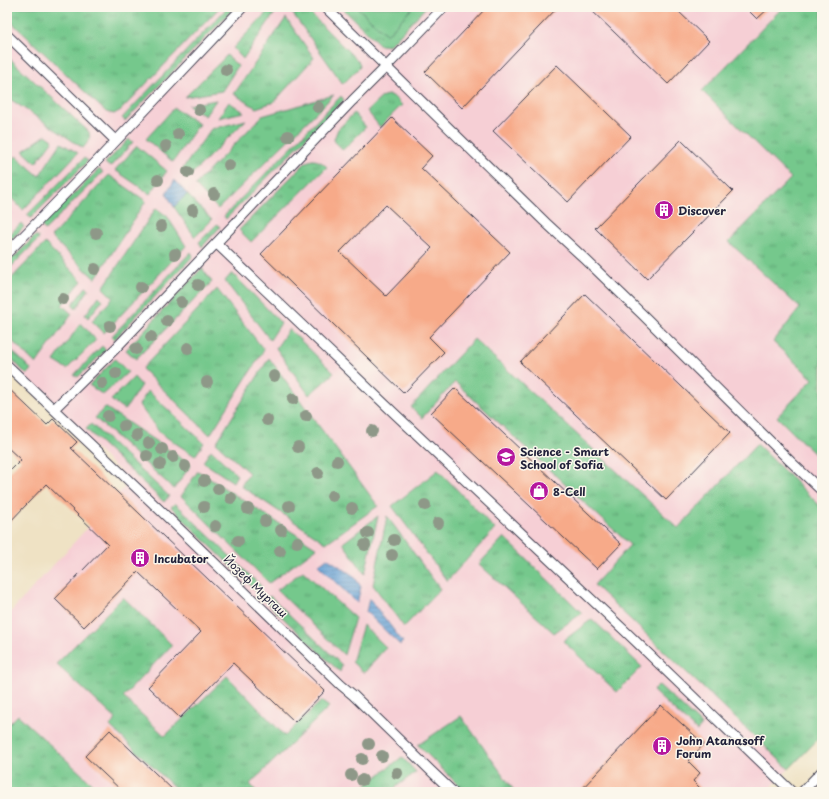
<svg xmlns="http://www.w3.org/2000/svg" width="829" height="799" font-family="'Playpen Sans',sans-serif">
<defs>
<pattern id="grass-tufts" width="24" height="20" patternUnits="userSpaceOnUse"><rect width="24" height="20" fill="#74c88c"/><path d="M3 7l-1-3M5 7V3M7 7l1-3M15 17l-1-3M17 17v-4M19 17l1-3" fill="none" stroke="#5fa274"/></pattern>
<pattern id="water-rules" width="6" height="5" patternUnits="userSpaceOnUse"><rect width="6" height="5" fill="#639fd4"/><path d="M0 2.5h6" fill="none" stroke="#5181ad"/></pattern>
</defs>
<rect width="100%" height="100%" fill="#fbf7ec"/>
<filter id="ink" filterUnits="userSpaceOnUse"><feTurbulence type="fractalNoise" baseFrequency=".025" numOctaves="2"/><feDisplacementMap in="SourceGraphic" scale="8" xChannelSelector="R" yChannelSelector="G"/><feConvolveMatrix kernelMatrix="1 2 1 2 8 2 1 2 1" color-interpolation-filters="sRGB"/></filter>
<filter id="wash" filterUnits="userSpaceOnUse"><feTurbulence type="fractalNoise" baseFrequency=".012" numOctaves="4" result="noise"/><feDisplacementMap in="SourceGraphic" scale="16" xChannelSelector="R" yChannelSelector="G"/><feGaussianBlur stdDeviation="0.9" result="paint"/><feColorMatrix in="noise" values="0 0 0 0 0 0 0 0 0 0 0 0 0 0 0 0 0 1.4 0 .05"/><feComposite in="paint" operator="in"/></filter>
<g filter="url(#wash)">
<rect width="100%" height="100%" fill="#efe2c4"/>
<path fill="#f6cfd5" d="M 7,7 L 822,7 L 822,734 L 767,792 L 7,792 L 7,616 L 130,481 L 7,365 Z"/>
<path fill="url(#grass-tufts)" stroke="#4b7564" d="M 7,7 L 220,7 L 121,110 L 114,114 L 106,112 L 7,18 Z
M 228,7 L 235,7 L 125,121 L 122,118 Z
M 272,7 L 279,7 L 243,59 L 233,48 Z
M 294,7 L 304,7 L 359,62 L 360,67 L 343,84 L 291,11 Z
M 341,7 L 357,7 L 387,35 L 413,7 L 426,7 L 389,46 L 380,45 Z
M 783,7 L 822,7 L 822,461 L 777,417 L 813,379 L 773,342 L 800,308 L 729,242 L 791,178 L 702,91 Z
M 286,18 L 314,58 L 274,102 L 256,108 L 234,94 Z
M 227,55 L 238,66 L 222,91 L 185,97 Z
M 7,56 L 89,132 C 91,140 88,142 83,148 L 7,97 Z
M 334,95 L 218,209 L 195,185 L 262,116 Z
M 388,95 L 393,96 L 402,105 L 380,127 L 367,111 L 383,96 Z
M 341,96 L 344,100 L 226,219 L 224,216 Z
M 216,100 L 205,116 L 188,105 Z
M 229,102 L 244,112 L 218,118 Z
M 174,108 L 199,124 L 173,162 L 146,139 Z
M 354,113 L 366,127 L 343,150 L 335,142 L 334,139 L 338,129 Z
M 246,120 L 188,178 L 181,171 L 211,129 Z
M 46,135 L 53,140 L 36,163 L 23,151 Z
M 129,139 L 133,142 L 110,167 L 105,163 Z
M 61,143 L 78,153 L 23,210 L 7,194 L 7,165 L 16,156 L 39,176 Z
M 137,146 L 167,171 L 150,194 L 115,170 Z
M 84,158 L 88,161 L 31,218 L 27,215 Z
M 312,160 C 318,160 322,162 327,167 L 251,242 L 239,230 L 306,162 Z
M 99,169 L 103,172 L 45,230 L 41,226 Z
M 109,175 L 146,201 L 95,279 L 51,237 Z
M 187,194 L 212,220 L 195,237 L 174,207 Z
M 156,208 L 167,216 L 186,246 L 104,333 L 92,321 L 113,298 L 103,288 Z
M 21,223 L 24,227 L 7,244 L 7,237 Z
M 217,224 L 220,227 L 202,247 L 199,242 Z
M 36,235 L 39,239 L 7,271 L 7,264 Z
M 45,243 L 82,281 L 62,305 L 72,314 L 36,364 L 7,336 L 7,283 Z
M 191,252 L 193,256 L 114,340 L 111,337 Z
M 202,268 L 212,282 L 136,359 L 126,350 Z
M 232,273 L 281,323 L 270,340 L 225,281 Z
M 86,287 L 89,289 L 76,309 L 72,305 Z
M 217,289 L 264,350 L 210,435 L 142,369 Z
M 99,296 L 103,300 L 88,318 L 85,315 Z
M 81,323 L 96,340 L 67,369 L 54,361 Z
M 289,329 L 334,373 L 309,395 L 276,348 Z
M 474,339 L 678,528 L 757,444 L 822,508 L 822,735 L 789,769 L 594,585 L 630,545 L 455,382 L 422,418 L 411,407 Z
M 7,346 L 31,369 L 27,375 L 7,354 Z
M 102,346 L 106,350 L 78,377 L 74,375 Z
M 269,358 L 378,506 L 326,543 L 241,486 L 249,473 L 216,443 Z
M 115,359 L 128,372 L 103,395 L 89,385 Z
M 134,377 L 141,385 L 125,410 L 111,400 Z
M 148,391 L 204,443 L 195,456 L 160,433 L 139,405 Z
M 105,407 L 191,465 L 174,489 L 95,418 Z
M 91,424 L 169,496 L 164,502 L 86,429 Z
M 211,450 L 237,475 L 233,482 L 203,462 Z
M 438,470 L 495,529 L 447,581 L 392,506 Z
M 198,471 L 317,548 L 269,583 L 181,496 Z
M 175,503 L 262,587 L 256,591 L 171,507 Z
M 378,516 L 365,574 L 343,543 Z
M 387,516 L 440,589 L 404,627 L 373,585 Z
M 504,537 L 582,613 L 554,633 L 479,564 Z
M 303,571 L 355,618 L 344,655 L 277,590 Z
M 270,596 L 342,665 L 340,672 L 264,600 Z
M 123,597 L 172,645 L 123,697 L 165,736 L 227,676 L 285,736 L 321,701 L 329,707 L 250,784 L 257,792 L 179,792 L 110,726 L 116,719 L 56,664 Z
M 592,619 L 642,667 L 617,692 L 563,641 Z
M 363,625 L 386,647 L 364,673 L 352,662 Z
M 659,685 L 702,725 L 697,731 L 653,691 Z
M 18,715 L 101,792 L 7,792 L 7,726 Z
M 461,716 L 515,792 L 465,792 L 418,745 Z
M 402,757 L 416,772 L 389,792 L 357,792 Z"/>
<path fill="#74c88c" stroke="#4b7564" d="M 357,7 L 413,7 L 387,35 Z"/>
<path fill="url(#water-rules)" stroke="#426088" d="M 175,180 L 187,194 L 174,207 L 166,193 Z
M 327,558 L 354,576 L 361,587 L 357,603 L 318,565 Z
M 369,598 L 403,642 L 400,645 L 366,612 Z"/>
<g id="blocks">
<path fill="#f7aa89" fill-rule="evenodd" d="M 487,7 L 558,7 L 462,108 L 425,72 Z
M 588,7 L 674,7 L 709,41 L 668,84 Z
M 745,7 L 770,7 L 757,19 Z
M 557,65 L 631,136 L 568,202 L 493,131 Z
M 392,118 L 432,156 L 421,168 L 510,252 L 429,337 L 444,352 L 404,393 L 261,254 ZM 386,205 L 432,248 L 386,296 L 340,252 Z
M 681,140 L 733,191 L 647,279 L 595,228 Z
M 585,294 L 730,433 L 666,500 L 520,362 Z
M 7,387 L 47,425 L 53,419 L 77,442 L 71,448 L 325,691 L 295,722 L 233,663 L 180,718 L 148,687 L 201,632 L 138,572 L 84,627 L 55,599 L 108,544 L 46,484 L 7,525 L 7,474 L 21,460 L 7,447 Z
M 455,388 L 621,544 L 597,569 L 431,413 Z
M 661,705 L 704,744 L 688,761 L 700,773 L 693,781 L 704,792 L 579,792 Z
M 110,730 L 175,792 L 123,792 L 85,756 Z"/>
</g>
</g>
<g filter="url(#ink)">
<use href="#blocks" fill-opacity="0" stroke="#413f50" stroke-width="1"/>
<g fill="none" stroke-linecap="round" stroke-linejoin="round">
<g stroke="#413f50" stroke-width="11">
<path id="lane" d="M 325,7 L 545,222 L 585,259 L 643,315 L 790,461 L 822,491
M 7,35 L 116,141
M 216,243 L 394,413 L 625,631 L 792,792
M 7,253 L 96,162 L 243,7
M 7,365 L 162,512 L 341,685 L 353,695 L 431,771 L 453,792
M 54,409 L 115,349 L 352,101 L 386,67 L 444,7
M 802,792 L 822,771"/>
</g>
<use href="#lane" stroke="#fff" stroke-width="9"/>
</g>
<g fill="#8e9888">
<circle cx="226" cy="70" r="6"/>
<circle cx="318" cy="107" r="6"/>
<circle cx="199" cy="110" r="6"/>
<circle cx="178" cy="134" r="6"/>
<circle cx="288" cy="136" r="6"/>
<circle cx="166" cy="146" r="6"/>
<circle cx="229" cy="165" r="6"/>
<circle cx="188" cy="172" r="6"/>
<circle cx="158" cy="180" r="6"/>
<circle cx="214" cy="194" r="6"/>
<circle cx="193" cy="210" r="6"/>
<circle cx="161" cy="226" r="6"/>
<circle cx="96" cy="233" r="6"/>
<circle cx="175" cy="254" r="6"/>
<circle cx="95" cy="269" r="6"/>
<circle cx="198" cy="285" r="6"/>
<circle cx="141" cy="287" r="6"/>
<circle cx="63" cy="299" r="6"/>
<circle cx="181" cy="302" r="6"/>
<circle cx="167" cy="321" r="6"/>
<circle cx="110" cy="326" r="6"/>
<circle cx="151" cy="337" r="6"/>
<circle cx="188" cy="348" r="6"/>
<circle cx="136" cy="349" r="6"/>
<circle cx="116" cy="373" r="6"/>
<circle cx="274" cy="376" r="6"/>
<circle cx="207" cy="382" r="6"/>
<circle cx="102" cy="383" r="6"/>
<circle cx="293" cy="399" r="6"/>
<circle cx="108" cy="416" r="6"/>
<circle cx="306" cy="416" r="6"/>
<circle cx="267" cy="420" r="6"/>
<circle cx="124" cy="426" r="6"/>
<circle cx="372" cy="431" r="6"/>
<circle cx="137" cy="435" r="6"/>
<circle cx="149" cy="443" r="6"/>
<circle cx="298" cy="447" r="6"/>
<circle cx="162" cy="449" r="6"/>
<circle cx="147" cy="456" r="6"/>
<circle cx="173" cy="457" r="6"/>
<circle cx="337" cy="461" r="6"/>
<circle cx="160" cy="464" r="6"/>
<circle cx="185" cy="466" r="6"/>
<circle cx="318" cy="473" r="6"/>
<circle cx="204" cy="481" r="6"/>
<circle cx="218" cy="489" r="6"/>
<circle cx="332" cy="496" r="6"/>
<circle cx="231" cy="498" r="6"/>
<circle cx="425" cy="505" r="6"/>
<circle cx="289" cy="506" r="6"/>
<circle cx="204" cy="507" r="6"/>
<circle cx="352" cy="508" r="6"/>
<circle cx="248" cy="509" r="6"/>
<circle cx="265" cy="521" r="6"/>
<circle cx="438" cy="523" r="6"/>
<circle cx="215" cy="526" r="6"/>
<circle cx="281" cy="530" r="6"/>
<circle cx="368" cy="533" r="6"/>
<circle cx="394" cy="540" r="6"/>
<circle cx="238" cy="541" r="6"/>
<circle cx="297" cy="542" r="6"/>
<circle cx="365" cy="545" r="6"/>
<circle cx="280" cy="551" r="6"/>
<circle cx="392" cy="555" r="6"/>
<circle cx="369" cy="744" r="6"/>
<circle cx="382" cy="756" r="6"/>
<circle cx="362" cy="759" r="6"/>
<circle cx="397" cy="773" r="6"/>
<circle cx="351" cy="775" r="6"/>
<circle cx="362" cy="780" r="6"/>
</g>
</g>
<defs>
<g id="building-disc" transform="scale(1)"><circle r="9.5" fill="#b5179e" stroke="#fbf7ec"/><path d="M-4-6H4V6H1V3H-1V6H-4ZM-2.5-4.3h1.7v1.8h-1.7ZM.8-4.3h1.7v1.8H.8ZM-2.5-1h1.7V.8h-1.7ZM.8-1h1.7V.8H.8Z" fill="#fff"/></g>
<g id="school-disc" transform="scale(1)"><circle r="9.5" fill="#b5179e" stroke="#fbf7ec"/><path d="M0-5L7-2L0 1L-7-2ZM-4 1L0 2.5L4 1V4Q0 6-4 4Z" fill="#fff"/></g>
<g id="shop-disc" transform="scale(1)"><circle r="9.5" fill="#b5179e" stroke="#fbf7ec"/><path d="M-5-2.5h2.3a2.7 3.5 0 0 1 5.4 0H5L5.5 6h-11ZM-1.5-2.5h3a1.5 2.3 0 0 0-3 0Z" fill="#fff"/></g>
</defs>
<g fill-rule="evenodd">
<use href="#building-disc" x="664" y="210"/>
<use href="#school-disc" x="506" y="457"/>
<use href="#shop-disc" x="539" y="491"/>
<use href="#building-disc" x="140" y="558"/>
<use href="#building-disc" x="662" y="746"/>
</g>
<g text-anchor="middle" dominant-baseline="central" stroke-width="3" stroke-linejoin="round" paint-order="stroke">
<g font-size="11" font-weight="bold" fill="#22223b" stroke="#fbf7ec" text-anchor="start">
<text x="678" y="210">Discover</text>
<text x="520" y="451">Science - Smart<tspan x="520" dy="13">School of Sofia</tspan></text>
<text x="553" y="491">8-Cell</text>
<text x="154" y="558">Incubator</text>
<text x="676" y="740">John Atanasoff<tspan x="676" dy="13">Forum</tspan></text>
</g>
<g font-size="11" fill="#22223b" stroke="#fbf7ec">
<text transform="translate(256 586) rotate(44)">Йозеф Мургаш</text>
</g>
</g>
<rect width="829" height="799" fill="none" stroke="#fbf7ec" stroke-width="24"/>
</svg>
